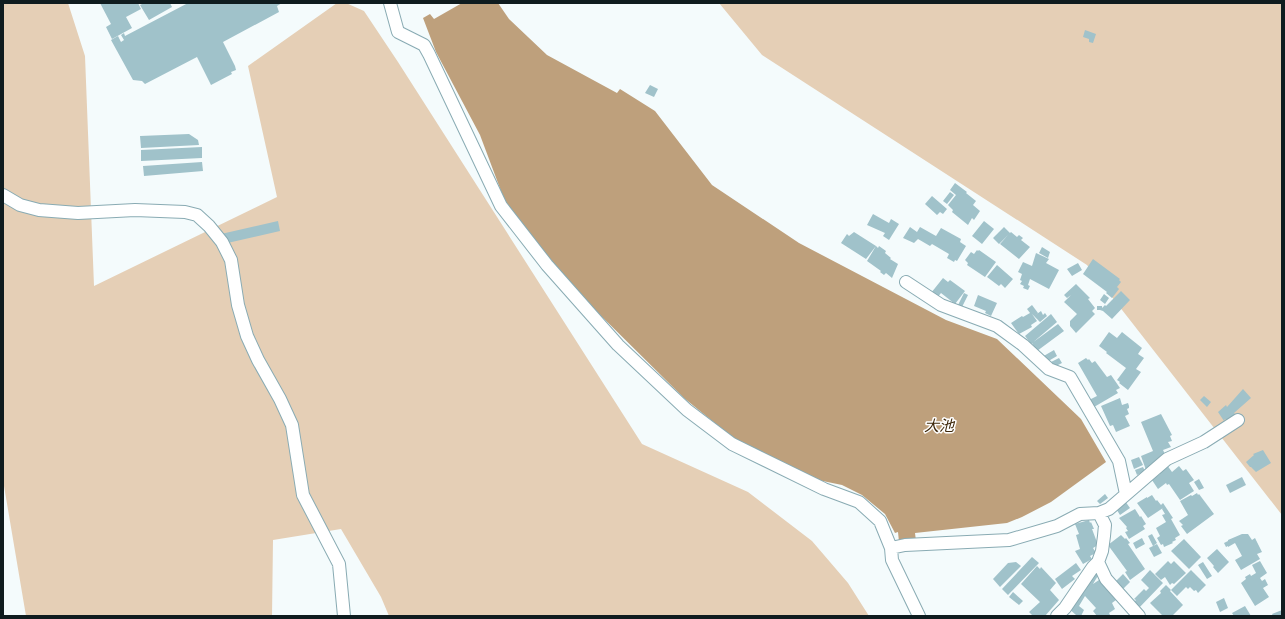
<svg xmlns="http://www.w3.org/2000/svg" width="1285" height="619" font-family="Spectral,'Noto Sans JP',serif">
<rect width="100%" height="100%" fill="#f4fbfc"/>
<path fill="#e5cfb6" d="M 3,3 L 68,3 L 85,56 L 94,286 L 277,197 L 248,66 L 337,3 L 346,3 L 364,11 L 398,62 L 642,444 L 748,492 L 812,541 L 848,583 L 869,616 L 389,616 L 381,597 L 341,529 L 273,540 L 272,616 L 26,616 L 3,480 Z
M 719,3 L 1282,3 L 1282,515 L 1087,265 L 762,55 Z"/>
<path fill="#bea07c" d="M 462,3 L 498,3 L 509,19 L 547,55 L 617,93 L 620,89 L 655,111 L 712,185 L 799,243 L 946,320 L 997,339 L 1081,419 L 1106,462 L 1051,502 L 1022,517 L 1007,523 L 915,533 L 916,541 L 899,542 L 898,532 L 895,533 L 885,514 L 862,495 L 842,485 L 813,479 L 732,437 L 684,398 L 573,288 L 507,207 L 480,135 L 436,52 L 423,18 L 430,14 L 434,19 Z"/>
<path fill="#a0c2ca" d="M 100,3 L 138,3 L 141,9 L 126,17 L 132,28 L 112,39 L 106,27 L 111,24 Z
M 144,3 L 170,3 L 172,7 L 149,20 L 140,5 Z
M 188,3 L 282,3 L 277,6 L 279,12 L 223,42 L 235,66 L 236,70 L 231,72 L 232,74 L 211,85 L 197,57 L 145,84 L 142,81 L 133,80 L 111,40 L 118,36 L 121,42 L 124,40 L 121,35 L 124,33 L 125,36 Z
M 1085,30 L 1096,34 L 1093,43 L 1089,42 L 1089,39 L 1083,37 Z
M 650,85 L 658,89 L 654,97 L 645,93 Z
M 189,134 L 198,140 L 199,145 L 141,148 L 140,136 Z
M 202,147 L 202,158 L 141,161 L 141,150 Z
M 202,162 L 203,171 L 144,176 L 143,166 Z
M 955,183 L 967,192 L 966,193 L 976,201 L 973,205 L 980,211 L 974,220 L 972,218 L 968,225 L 952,212 L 953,210 L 948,205 L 956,195 L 950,190 Z
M 950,192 L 954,195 L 947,204 L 943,201 Z
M 932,196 L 947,209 L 943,214 L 940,212 L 937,215 L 925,204 Z
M 873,214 L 889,223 L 891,219 L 899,224 L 889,240 L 883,236 L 885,233 L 867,225 Z
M 278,221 L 280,231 L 223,244 L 221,234 Z
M 984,221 L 994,229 L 982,244 L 972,236 Z
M 910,227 L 917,232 L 920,227 L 936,236 L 941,228 L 961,239 L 960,242 L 966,246 L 957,261 L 955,260 L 954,262 L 947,258 L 949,254 L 932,244 L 930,246 L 918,239 L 914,243 L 903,238 Z
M 1004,227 L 1010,233 L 1011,232 L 1017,237 L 1019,235 L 1023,238 L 1021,240 L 1030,247 L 1019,259 L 1000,244 L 1008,235 L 999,244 L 993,238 Z
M 854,232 L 876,246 L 866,259 L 841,243 L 847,234 L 849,236 Z
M 876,246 L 878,248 L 879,246 L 886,251 L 885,253 L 891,258 L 890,259 L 898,264 L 892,278 L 886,273 L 884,275 L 880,272 L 881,271 L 867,261 Z
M 1042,247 L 1050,252 L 1048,258 L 1039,253 Z
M 977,250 L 978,251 L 979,250 L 996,262 L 985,277 L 967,265 L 968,263 L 965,260 L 971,252 L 974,254 Z
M 1036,253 L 1049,259 L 1046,263 L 1059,270 L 1049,289 L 1030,279 L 1028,285 L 1030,286 L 1028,290 L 1023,288 L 1024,286 L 1020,284 L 1022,281 L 1020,280 L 1022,274 L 1018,272 L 1023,262 L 1032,266 Z
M 1093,259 L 1120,279 L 1119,280 L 1121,282 L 1117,287 L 1119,289 L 1112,298 L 1106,293 L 1107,292 L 1083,274 Z
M 1078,263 L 1082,270 L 1072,276 L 1067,269 Z
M 997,265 L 1013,279 L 1005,288 L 1001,284 L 999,286 L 987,277 Z
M 943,278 L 948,282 L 950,280 L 965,291 L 955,304 L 941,293 L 937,298 L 931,293 Z
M 1076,284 L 1090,298 L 1088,299 L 1095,308 L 1092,311 L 1095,314 L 1076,333 L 1070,326 L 1070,321 L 1077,314 L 1064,302 L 1071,295 L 1067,298 L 1064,295 Z
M 1121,291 L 1130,300 L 1112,319 L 1103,311 L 1100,310 L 1097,310 L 1097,306 L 1102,306 L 1102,308 L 1105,305 L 1106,306 Z
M 964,293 L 968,295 L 961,309 L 957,307 Z
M 1104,294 L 1109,298 L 1105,304 L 1100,300 Z
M 978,295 L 997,303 L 991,316 L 985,313 L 986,311 L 974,306 Z
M 1032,305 L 1038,313 L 1034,316 L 1032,314 L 1037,321 L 1031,325 L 1032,327 L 1019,334 L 1011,323 L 1022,316 L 1023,317 L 1030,313 L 1027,309 Z
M 1041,311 L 1043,315 L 1045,313 L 1047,316 L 1040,322 L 1034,316 Z
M 1051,314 L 1057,322 L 1031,344 L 1025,336 Z
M 1058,324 L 1064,331 L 1037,351 L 1032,343 Z
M 1109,332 L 1117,338 L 1122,332 L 1142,348 L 1138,354 L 1144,358 L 1136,369 L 1141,372 L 1128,390 L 1119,383 L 1120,382 L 1117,380 L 1126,368 L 1106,353 L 1107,352 L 1099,346 Z
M 1054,350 L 1057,356 L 1045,363 L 1042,357 Z
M 1059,358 L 1062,363 L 1052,368 L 1049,363 Z
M 1086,358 L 1088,360 L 1089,359 L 1092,363 L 1095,361 L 1107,377 L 1111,375 L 1120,388 L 1116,390 L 1118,393 L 1094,407 L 1089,400 L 1097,396 L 1078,363 Z
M 1243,389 L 1251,398 L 1234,413 L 1236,415 L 1229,422 L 1225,419 L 1224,421 L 1218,412 L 1226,405 L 1227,407 Z
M 1204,396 L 1211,402 L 1207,407 L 1200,400 Z
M 1120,398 L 1122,405 L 1128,403 L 1129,406 L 1129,408 L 1127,409 L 1129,414 L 1125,416 L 1130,426 L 1116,432 L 1113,425 L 1110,426 L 1101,406 Z
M 1161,414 L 1172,435 L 1170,436 L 1172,441 L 1168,442 L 1171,447 L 1163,450 L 1167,458 L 1146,470 L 1141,456 L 1153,451 L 1141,422 Z
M 1263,450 L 1271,463 L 1256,472 L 1251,467 L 1250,467 L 1246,462 L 1254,455 L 1253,454 Z
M 1139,457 L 1143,465 L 1134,469 L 1131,460 Z
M 1167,465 L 1172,472 L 1179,466 L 1183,471 L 1186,469 L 1194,480 L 1189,483 L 1194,491 L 1180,500 L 1169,484 L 1167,485 L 1166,483 L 1158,489 L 1152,480 L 1160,474 L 1159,473 Z
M 1143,467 L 1145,471 L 1137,475 L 1135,470 Z
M 1242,477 L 1246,485 L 1230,493 L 1226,485 Z
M 1199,479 L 1204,488 L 1199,490 L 1194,482 Z
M 1197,493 L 1198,495 L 1199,494 L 1214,514 L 1187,534 L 1181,526 L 1183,525 L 1179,521 L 1188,515 L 1180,501 L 1191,495 L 1192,496 Z
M 1105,494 L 1108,498 L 1100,504 L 1097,501 Z
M 1152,495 L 1156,501 L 1157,500 L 1161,505 L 1163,503 L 1173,518 L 1171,519 L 1180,535 L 1175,538 L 1176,540 L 1172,542 L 1173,543 L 1164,547 L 1163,544 L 1161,545 L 1157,538 L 1160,536 L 1156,528 L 1166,522 L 1162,515 L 1165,514 L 1162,509 L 1163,508 L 1148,518 L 1137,503 L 1147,497 L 1147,498 Z
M 1125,501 L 1130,508 L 1120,515 L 1115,507 Z
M 1135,509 L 1140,517 L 1141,516 L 1146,524 L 1143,526 L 1145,529 L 1129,539 L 1125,532 L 1128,531 L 1126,528 L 1127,527 L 1119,518 Z
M 1089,520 L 1090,523 L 1091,522 L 1094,529 L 1092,529 L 1098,545 L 1093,548 L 1096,553 L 1090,556 L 1092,559 L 1083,564 L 1075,551 L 1080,549 L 1076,535 L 1079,534 L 1075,524 Z
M 1152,534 L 1157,543 L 1153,546 L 1148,536 Z
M 1242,534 L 1248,534 L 1252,540 L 1255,538 L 1262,552 L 1257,554 L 1260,559 L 1241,570 L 1235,560 L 1242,556 L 1235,543 L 1228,547 L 1228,546 L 1226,547 L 1224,543 L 1228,541 L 1228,540 Z
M 1121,535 L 1125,539 L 1126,538 L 1130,543 L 1128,544 L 1145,569 L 1130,580 L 1125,572 L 1127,571 L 1108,545 Z
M 1142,538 L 1145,544 L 1136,549 L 1133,543 Z
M 1184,539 L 1201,557 L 1189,569 L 1171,551 Z
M 1157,544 L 1162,553 L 1154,557 L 1149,548 Z
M 1217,549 L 1229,562 L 1218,573 L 1213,567 L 1214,566 L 1207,558 Z
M 1032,557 L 1039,563 L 1008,595 L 1002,589 Z
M 1168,561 L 1171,564 L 1174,561 L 1186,573 L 1174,584 L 1172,583 L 1170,585 L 1165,577 L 1161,580 L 1155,574 Z
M 1260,561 L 1267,573 L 1260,578 L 1262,581 L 1265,579 L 1268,585 L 1263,588 L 1269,597 L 1255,606 L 1241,583 L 1246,579 L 1245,577 L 1250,574 L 1251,576 L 1256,573 L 1252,565 Z
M 1016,562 L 1021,566 L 1000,587 L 993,579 L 1008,563 Z
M 1203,562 L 1212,576 L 1207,579 L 1198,565 Z
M 1076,563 L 1081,570 L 1072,576 L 1075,579 L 1062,589 L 1055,579 Z
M 1037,566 L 1040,569 L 1041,567 L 1056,583 L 1050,590 L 1059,600 L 1045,616 L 1033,616 L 1029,612 L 1040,602 L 1021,584 Z
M 1092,570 L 1099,574 L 1093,584 L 1102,578 L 1116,600 L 1112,603 L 1115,609 L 1109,613 L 1110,615 L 1108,616 L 1097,616 L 1093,611 L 1096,608 L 1085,596 L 1079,606 L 1084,610 L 1081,616 L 1075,616 L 1076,615 L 1067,607 Z
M 1150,570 L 1163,583 L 1136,611 L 1132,604 L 1136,600 L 1134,599 L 1144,589 L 1146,591 L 1149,588 L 1141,580 Z
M 1191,570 L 1206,585 L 1198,593 L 1196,590 L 1194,591 L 1190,587 L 1188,589 L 1186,587 L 1177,596 L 1171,590 L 1170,591 L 1183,605 L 1172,616 L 1163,616 L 1150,603 L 1161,593 L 1160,591 L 1166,585 L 1171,590 Z
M 1123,574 L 1130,582 L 1119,593 L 1112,585 Z
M 1013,592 L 1023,601 L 1019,605 L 1009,597 Z
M 1224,598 L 1228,608 L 1220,612 L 1216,602 Z
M 1245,606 L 1251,616 L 1234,616 L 1232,613 Z
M 1282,610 L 1282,616 L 1273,616 L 1272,614 Z"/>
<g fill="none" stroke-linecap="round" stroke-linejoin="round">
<g stroke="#89abb3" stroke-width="14">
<path id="minor" d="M 390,3 L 398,32 L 424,45 L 429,54 L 501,206 L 547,265 L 618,345 L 687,410 L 732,444 L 824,489 L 859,502 L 880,521 L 891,548 L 892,560 L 919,616
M 3,195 L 20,205 L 39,210 L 78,213 L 135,210 L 185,212 L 197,215 L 209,226 L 222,242 L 231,260 L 238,305 L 247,336 L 258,360 L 280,399 L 292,425 L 303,495 L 339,564 L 344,616
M 906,282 L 941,305 L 997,326 L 1023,345 L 1049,369 L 1070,377 L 1119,461 L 1126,494
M 1099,513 L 1109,509 L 1167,459 L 1204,442 L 1238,420
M 891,548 L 905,545 L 1009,540 L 1057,526 L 1080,514 L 1099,513 L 1105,525 L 1104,536 L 1102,551 L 1098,562 L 1093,567 L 1065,608 L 1057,616
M 1098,562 L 1106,579 L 1139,616"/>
</g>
<use href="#minor" stroke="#fff" stroke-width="12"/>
</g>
<g text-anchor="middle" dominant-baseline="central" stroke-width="3" stroke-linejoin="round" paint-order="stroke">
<g font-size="15" font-style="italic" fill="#3e280b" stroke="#fff">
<text x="939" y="426">大池</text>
</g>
</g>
<rect width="1285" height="619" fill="none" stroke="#0f1c1f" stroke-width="8"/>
</svg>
